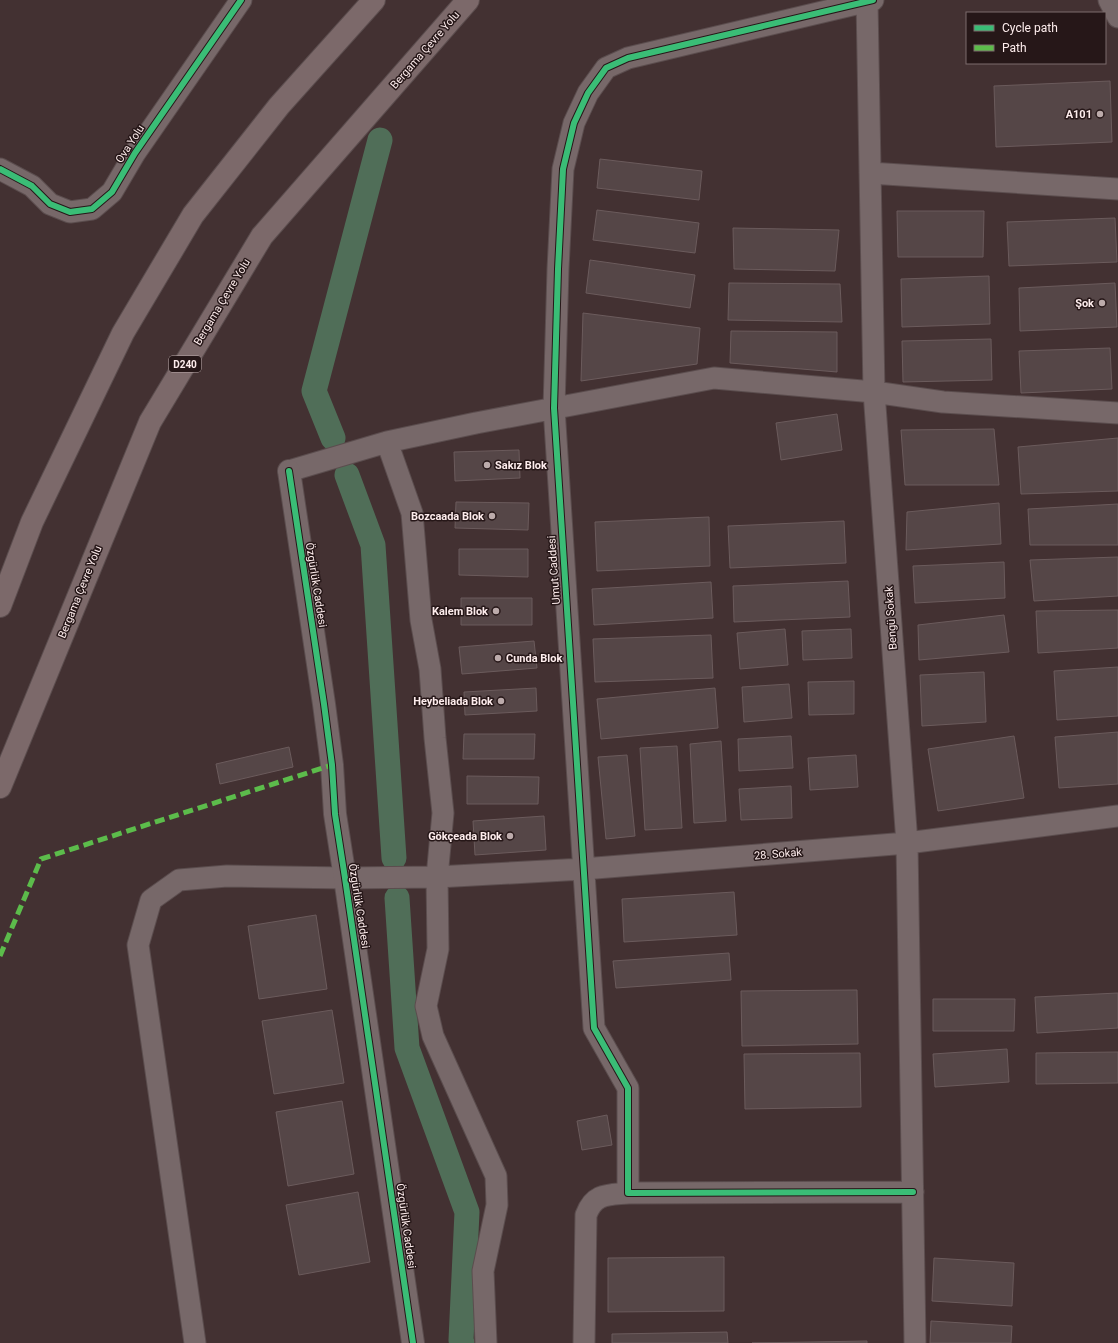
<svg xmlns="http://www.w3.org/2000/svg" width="1118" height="1343" font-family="Roboto,sans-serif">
<rect width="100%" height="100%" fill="#433132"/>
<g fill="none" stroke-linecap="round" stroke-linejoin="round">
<path stroke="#506e58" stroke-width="25" d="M 333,438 L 314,391 L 380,140
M 347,475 L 373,545 L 394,858
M 397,898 L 407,1048 L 467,1212 L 461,1340 L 462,1343"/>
</g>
<path fill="#554647" stroke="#6b5b5c" d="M 1110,81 L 1112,142 L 996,147 L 994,86 Z
M 600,159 L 702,171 L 699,200 L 597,188 Z
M 597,210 L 699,223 L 695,253 L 593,240 Z
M 897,211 L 984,211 L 983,257 L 898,257 Z
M 1115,218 L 1117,262 L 1009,266 L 1007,222 Z
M 733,228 L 839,230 L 835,271 L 734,269 Z
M 590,260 L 695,275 L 690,308 L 586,293 Z
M 989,276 L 990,324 L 902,327 L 901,279 Z
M 729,283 L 840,284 L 842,322 L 728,320 Z
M 1115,283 L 1117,327 L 1020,331 L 1019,288 Z
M 583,313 L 700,328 L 697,364 L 581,381 Z
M 731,331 L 837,332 L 837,372 L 730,363 Z
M 991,339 L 992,380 L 903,382 L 902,341 Z
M 1110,348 L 1112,389 L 1021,393 L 1019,351 Z
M 837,414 L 842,450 L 781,460 L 776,423 Z
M 994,429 L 999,485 L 905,485 L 901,430 Z
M 1118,438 L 1118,491 L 1021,494 L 1018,447 Z
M 519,450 L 520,478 L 455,481 L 454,452 Z
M 456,502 L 529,503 L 528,530 L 455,528 Z
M 999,503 L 1001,544 L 906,550 L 907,512 Z
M 1118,504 L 1118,545 L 1030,545 L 1028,509 Z
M 709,517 L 710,566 L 597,571 L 595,522 Z
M 844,521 L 846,563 L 730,568 L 728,526 Z
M 459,549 L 528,549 L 528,577 L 459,575 Z
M 1118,557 L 1118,596 L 1034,601 L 1030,560 Z
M 1004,562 L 1005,598 L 915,603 L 913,566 Z
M 848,581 L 850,617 L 734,622 L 733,586 Z
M 711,582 L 713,618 L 594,625 L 592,589 Z
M 461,598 L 532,598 L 532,625 L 461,625 Z
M 1118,610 L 1118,648 L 1038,653 L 1036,611 Z
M 1004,615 L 1009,652 L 919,660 L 918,625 Z
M 785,629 L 788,665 L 740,669 L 737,633 Z
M 851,629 L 852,658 L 803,660 L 802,631 Z
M 711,635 L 713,678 L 595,682 L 593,639 Z
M 534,641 L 537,668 L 462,674 L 459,647 Z
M 1118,667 L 1118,716 L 1057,720 L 1054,671 Z
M 984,672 L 986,722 L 922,726 L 920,675 Z
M 854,681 L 854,714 L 809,715 L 808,682 Z
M 789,684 L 792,718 L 744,722 L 742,687 Z
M 536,688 L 537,711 L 465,715 L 464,692 Z
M 715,688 L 718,728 L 601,739 L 597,699 Z
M 1118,732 L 1118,784 L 1059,788 L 1055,737 Z
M 464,734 L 535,734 L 534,759 L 463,759 Z
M 791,736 L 793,768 L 739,771 L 738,739 Z
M 1014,736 L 1024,798 L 938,811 L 928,749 Z
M 721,741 L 726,821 L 694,823 L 690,744 Z
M 677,746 L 682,828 L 645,830 L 640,748 Z
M 289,747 L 293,767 L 220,784 L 216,764 Z
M 627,755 L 635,836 L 606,839 L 598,757 Z
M 856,755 L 858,787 L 810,790 L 808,758 Z
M 467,776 L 539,777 L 538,804 L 467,804 Z
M 791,786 L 792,818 L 741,820 L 739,789 Z
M 544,816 L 546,850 L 475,855 L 473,821 Z
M 734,892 L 737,935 L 624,942 L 622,899 Z
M 316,915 L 327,989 L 259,999 L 248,926 Z
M 729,953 L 731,980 L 616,988 L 613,961 Z
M 857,990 L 858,1044 L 742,1046 L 741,991 Z
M 1118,993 L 1118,1028 L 1037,1033 L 1035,997 Z
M 933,999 L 1015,999 L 1014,1031 L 933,1031 Z
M 332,1010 L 344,1083 L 274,1094 L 262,1021 Z
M 1007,1049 L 1009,1082 L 935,1087 L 933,1054 Z
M 1118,1052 L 1118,1083 L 1036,1084 L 1036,1053 Z
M 860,1053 L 861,1107 L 745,1109 L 744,1054 Z
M 342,1101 L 354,1174 L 288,1186 L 276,1112 Z
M 607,1115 L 612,1145 L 582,1150 L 577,1121 Z
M 358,1192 L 370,1262 L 299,1275 L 286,1205 Z
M 724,1257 L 724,1311 L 608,1312 L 608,1258 Z
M 934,1258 L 1014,1263 L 1012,1306 L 932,1301 Z
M 931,1321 L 1012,1326 L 1011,1343 L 930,1343 Z
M 727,1332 L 728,1343 L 612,1343 L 612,1334 Z
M 867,1341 L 867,1343 L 752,1343 Z"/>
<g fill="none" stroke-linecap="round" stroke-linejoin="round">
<g stroke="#5b4d4e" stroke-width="23">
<path id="minor" d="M 873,0 L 628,58 L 606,68 L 588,93 L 574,123 L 563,169 L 558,269 L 554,408 L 594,1028 L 628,1088 L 628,1193 L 913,1192
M 1109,0 L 1118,17
M 867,1 L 874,392 L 907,843 L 915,1343
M 0,169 L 32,186 L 50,204 L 70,212 L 92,209 L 112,192 L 135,153 L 241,0
M 870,173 L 1118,189
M 387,442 L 412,513 L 421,620 L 430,669 L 435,738 L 443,813 L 437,877 L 438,949 L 426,1006 L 433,1036 L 496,1176 L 497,1205 L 483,1271 L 486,1343
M 289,471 L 387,442 L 476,423 L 714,378 L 874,392 L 943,402 L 1118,413
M 195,1343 L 138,945 L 151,900 L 179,880 L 227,876 L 345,878 L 437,877 L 583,869 L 907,843 L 1118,816
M 584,1343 L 586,1215 C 594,1193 608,1195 628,1193"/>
</g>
<g stroke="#5b4d4e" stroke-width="24">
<path id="secondary" d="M 289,471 L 324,704 L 332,765 L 335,814 L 345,878 L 413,1343"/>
</g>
<g stroke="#5b4d4e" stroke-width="24">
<path id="trunk" d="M 0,606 L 32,522 L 123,333 L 193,215 L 279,106 L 374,0
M 0,787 L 150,422 L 262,236 L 468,0"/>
</g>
<use href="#minor" stroke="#776869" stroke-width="21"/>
<use href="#secondary" stroke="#776869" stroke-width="22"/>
<use href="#trunk" stroke="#7c696a" stroke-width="22"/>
<path stroke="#5cbc4b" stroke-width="5" stroke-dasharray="10 5" stroke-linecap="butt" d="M 0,956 L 41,859 L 332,765"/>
<g stroke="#261718" stroke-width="8">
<path id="cycleway" d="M 873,0 L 628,58 L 606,68 L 588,93 L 574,123 L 563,169 L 558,269 L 554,408 L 594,1028 L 628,1088 L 628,1193 L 913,1192
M 0,169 L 32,186 L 50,204 L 70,212 L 92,209 L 112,192 L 135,153 L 241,0
M 289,471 L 324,704 L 332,765 L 335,814 L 345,878 L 413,1343"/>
</g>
<use href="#cycleway" stroke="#3abd76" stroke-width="6"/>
</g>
<g fill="#bcabab" stroke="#261718" stroke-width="1.5">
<circle cx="1100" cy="114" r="4"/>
<circle cx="1102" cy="303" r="4"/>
<circle cx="487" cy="465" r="4"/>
<circle cx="492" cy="516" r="4"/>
<circle cx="496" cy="611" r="4"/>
<circle cx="498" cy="658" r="4"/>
<circle cx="501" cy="701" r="4"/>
<circle cx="510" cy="836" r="4"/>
</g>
<g text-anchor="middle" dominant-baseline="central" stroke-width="3" stroke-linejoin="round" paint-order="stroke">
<rect fill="#261718" stroke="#bcacac" stroke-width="1" x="169" y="356" width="32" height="16" rx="3"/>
<g font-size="10" font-weight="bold" fill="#fdecec">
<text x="185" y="364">D240</text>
</g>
<g font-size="11" fill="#fdecec" stroke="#261718">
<text transform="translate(425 50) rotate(-49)">Bergama Çevre Yolu</text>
<text transform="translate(130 144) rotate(-57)">Ova Yolu</text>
<text transform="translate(222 302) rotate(-59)">Bergama Çevre Yolu</text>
<text transform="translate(554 570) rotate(-94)">Umut Caddesi</text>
<text transform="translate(316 585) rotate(81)">Özgürlük Caddesi</text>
<text transform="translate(80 592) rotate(-68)">Bergama Çevre Yolu</text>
<text transform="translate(891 618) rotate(-94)">Bengü Sokak</text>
<text transform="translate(778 854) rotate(-5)">28. Sokak</text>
<text transform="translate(359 906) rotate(81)">Özgürlük Caddesi</text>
<text transform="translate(406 1226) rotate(82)">Özgürlük Caddesi</text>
</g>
<g font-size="11" font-weight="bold" fill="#fdecec" stroke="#261718" text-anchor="end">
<text x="1092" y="114">A101</text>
<text x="1094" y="303">Şok</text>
<text x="495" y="465" text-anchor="start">Sakız Blok</text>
<text x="484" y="516">Bozcaada Blok</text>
<text x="488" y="611">Kalem Blok</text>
<text x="506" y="658" text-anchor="start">Cunda Blok</text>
<text x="493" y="701">Heybeliada Blok</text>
<text x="502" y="836">Gökçeada Blok</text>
</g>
</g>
<rect x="966" y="12" width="140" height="52" fill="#261718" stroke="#7c6c6d"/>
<rect x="974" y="25" width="20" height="6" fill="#3abd76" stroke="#7c6c6d"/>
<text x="1002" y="32" font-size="12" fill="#fdecec">Cycle path</text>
<rect x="974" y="45" width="20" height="6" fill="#5cbc4b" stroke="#7c6c6d"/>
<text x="1002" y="52" font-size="12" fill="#fdecec">Path</text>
</svg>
